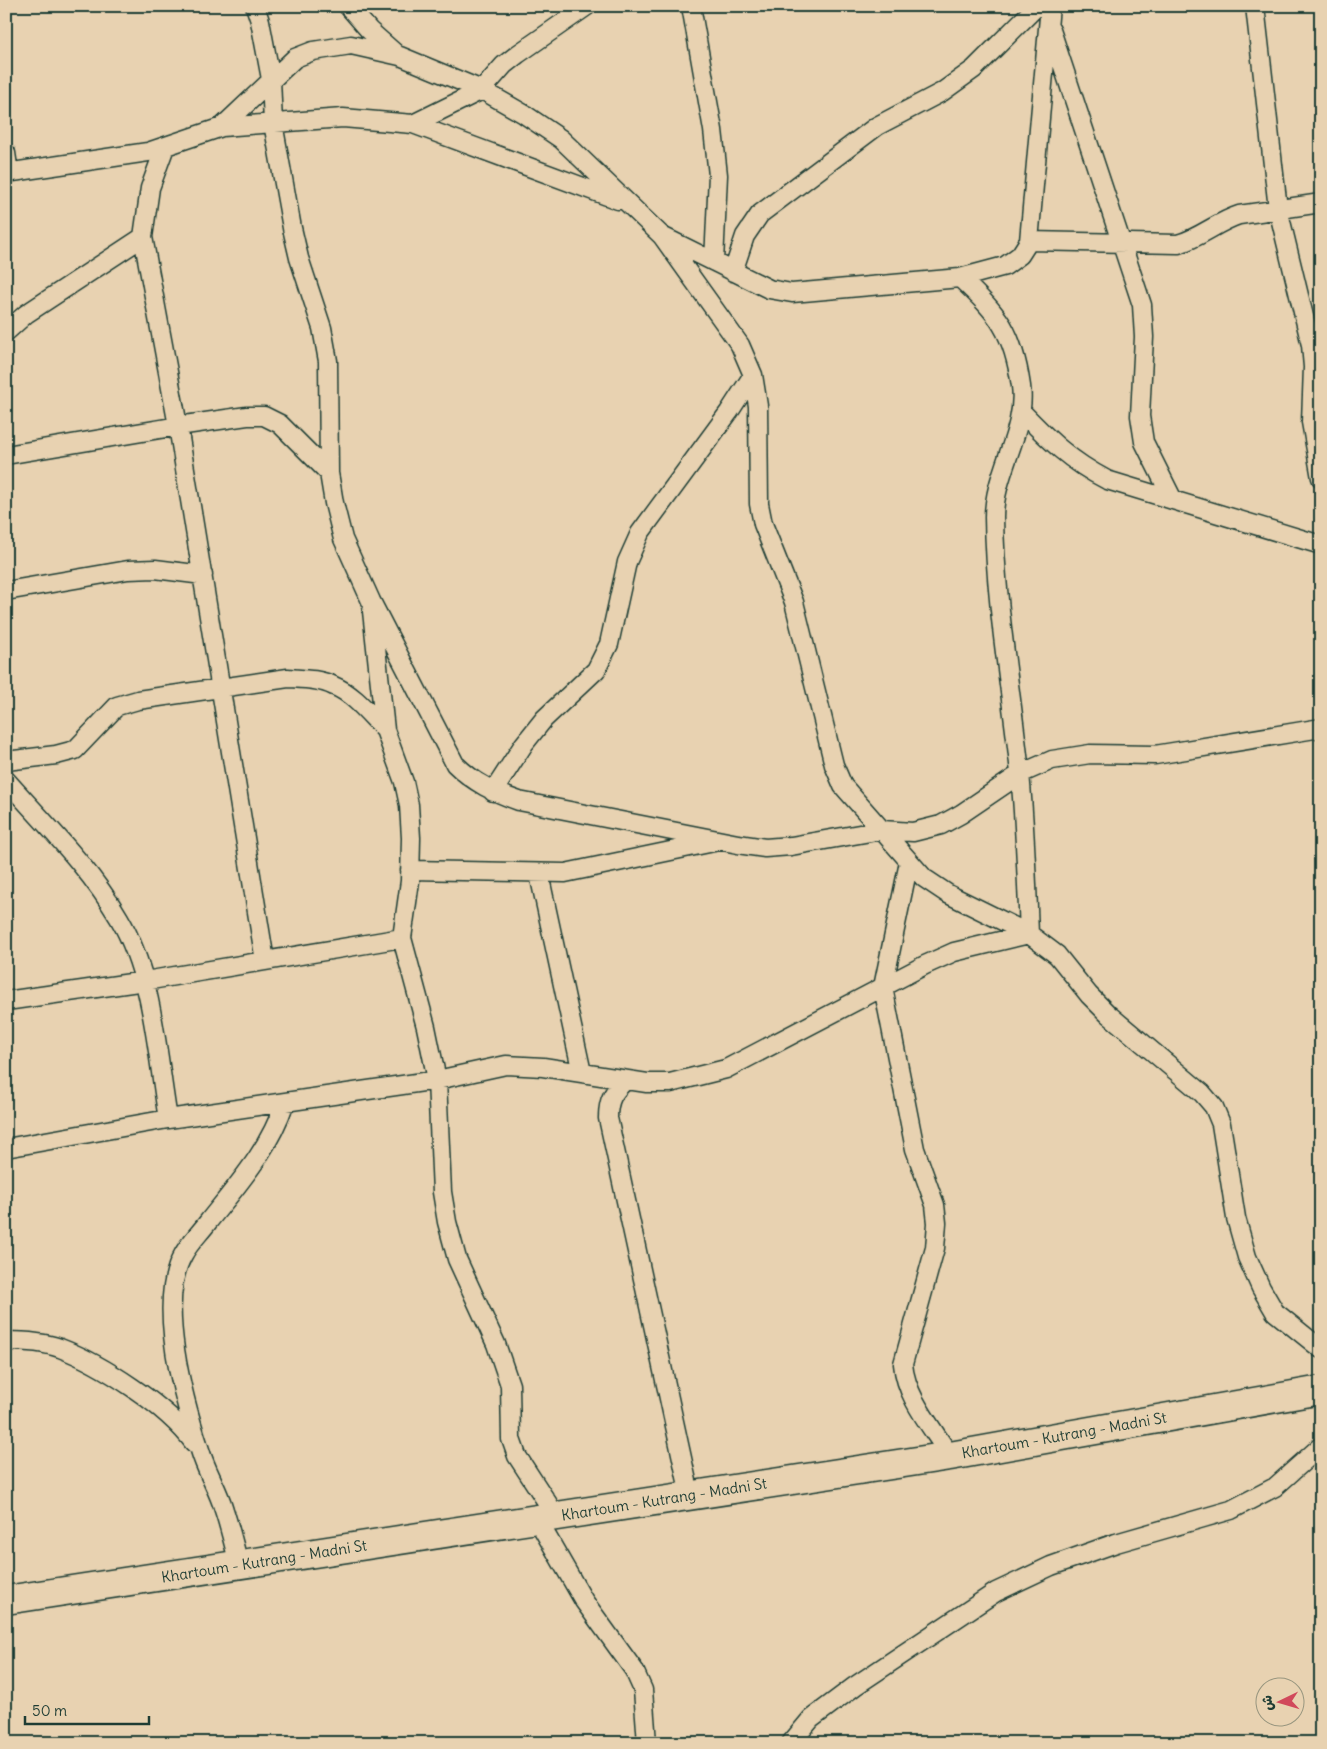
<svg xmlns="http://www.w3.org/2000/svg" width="1327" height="1749" font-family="Delius,'Playpen Sans Arabic',sans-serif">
<rect width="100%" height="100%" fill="#e8d2b1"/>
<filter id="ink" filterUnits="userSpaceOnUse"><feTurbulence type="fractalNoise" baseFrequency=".02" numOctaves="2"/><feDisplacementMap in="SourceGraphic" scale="10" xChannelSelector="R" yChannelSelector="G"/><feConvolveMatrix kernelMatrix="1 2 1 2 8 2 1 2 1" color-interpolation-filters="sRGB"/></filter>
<g filter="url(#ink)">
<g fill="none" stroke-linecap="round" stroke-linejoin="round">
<g stroke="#1f3d34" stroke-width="21">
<path id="minor" d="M 255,6 L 260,21 L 271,79 L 273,123 L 292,228 L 299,258 L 322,328 L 328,361 L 329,473 L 334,503 L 343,539 L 371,601 L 455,764 C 474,783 494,792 519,801 L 738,844 L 765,848 L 791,846 L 882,830 L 913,832 L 941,825 L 961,814 L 1020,774 L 1052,760 L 1090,754 L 1155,755 L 1321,728
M 348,6 L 369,30 L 395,53
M 691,6 L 713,130 L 718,175 L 714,262
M 1255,6 L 1278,209 L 1311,345 L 1313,367 L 1311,422 L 1321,478
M 1051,30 L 1142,305 L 1144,337 L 1140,416 L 1144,442 L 1173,500
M 413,124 L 482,90 L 504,65 L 518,54 L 587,6
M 222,127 L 295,58 L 313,51 L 351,45 L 400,56 L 482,90 L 524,114 L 561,139 L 662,236 L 740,345 L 753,375 L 758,406 L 759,504 L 763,524 L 794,602 L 834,765 L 843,786 L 924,878 L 948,894 L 1029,934 L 1057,955 L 1089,995 L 1108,1014 L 1202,1093 L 1214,1107 L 1221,1124 L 1236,1218 L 1247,1257 L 1261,1288 L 1275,1312 L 1321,1349
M 165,147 L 150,188 L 143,237 L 178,426 L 265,961
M 6,153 L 9,173
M 6,173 L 148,152 L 222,127 L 343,118 L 413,124 L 618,200
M 664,237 L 769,289 L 792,293 L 960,278 L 1005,266 L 1020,255 L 1029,241 L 1050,6
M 1029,241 L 1178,244 C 1200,238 1217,222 1239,215 L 1321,203
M 733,272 L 745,236 L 760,214 L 877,126 L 942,92 L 974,69 L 1037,6
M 960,278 C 999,315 1013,331 1021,386 C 1027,430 994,472 994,517 C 995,601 1011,689 1020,773 C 1025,827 1027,880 1029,934
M 6,332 L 26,314 L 143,237
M 1021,411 C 1049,440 1070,461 1107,480 L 1321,545
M 6,455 L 178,426 L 247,416 L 264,416 L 280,424 L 329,473
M 6,591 L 128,570 L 155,569 L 203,575
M 372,611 L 385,730 L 404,782 L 409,805 L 411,838 L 410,881 L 402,938 L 426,1027 L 437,1080 L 442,1192 L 447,1222 L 457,1259 L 496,1344 L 510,1385 L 511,1439 L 517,1456 L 556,1516
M 6,761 L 56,755 L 75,750 L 117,706 L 138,700 L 288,678 C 303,679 320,679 334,686 C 354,694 370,715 385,730
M 6,780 C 45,824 89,867 119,918 C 153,975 157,1054 168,1119
M 493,792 L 524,744 L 544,719 L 596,670 L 609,644 L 627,562 L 640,533 L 729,412 L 753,375
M 909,862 L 883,987 L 915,1149 L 935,1205 L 937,1223 L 935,1248 L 903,1364 C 906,1398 932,1427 950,1456
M 410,870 L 565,873 L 714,842
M 539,874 L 582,1073
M 6,1001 L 145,981 L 402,938
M 626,1080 C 613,1092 608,1099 608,1118 L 690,1495
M 6,1148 L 168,1119 L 437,1080 L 506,1065 L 543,1067 L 647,1083 L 670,1083 L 726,1069 L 925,965 L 954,952 L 1029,934
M 6,1341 C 24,1341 43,1342 60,1348 C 102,1364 167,1406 194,1443
M 537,1519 L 584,1601 L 634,1670 L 643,1690 L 647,1743
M 239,1564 C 234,1546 230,1528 224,1510 C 218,1489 206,1471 200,1450 C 184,1401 156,1302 183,1255 C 189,1243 200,1233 208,1222 C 239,1183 269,1150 285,1102
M 791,1743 L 811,1719 L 855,1686 L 996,1592 L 1051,1566 L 1116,1543 L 1231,1510 L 1275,1487 L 1321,1446"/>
</g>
<g stroke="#1f3d34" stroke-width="31">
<path id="trunk" d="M 6,1600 L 950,1456 L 1321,1390"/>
</g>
<use href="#minor" stroke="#e8d2b1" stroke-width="18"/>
<use href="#trunk" stroke="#e8d2b1" stroke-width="28"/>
</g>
</g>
<g text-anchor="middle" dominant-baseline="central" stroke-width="4" stroke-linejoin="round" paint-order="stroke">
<g font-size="15" fill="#1f3d34" stroke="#e8d2b1">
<text transform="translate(1064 1435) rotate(-10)">Khartoum - Kutrang - Madni St</text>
<text transform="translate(664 1499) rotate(-9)">Khartoum - Kutrang - Madni St</text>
<text transform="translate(264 1561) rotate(-9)">Khartoum - Kutrang - Madni St</text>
</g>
</g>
<rect width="1327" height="1749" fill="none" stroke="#e8d2b1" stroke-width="25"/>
<rect x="12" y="12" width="1302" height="1724" fill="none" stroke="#1f3d34" stroke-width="2" filter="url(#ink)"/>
<g transform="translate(1280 1702) rotate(265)"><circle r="24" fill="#e8d2b1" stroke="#98967f"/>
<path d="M0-4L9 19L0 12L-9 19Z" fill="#d1495b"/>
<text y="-8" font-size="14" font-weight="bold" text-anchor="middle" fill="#1f3d34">ش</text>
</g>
<path d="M25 1716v8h124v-8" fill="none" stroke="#1f3d34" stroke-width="2.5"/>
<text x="32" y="1716" font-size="15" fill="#1f3d34" stroke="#e8d2b1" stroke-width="4" paint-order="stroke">50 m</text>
</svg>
